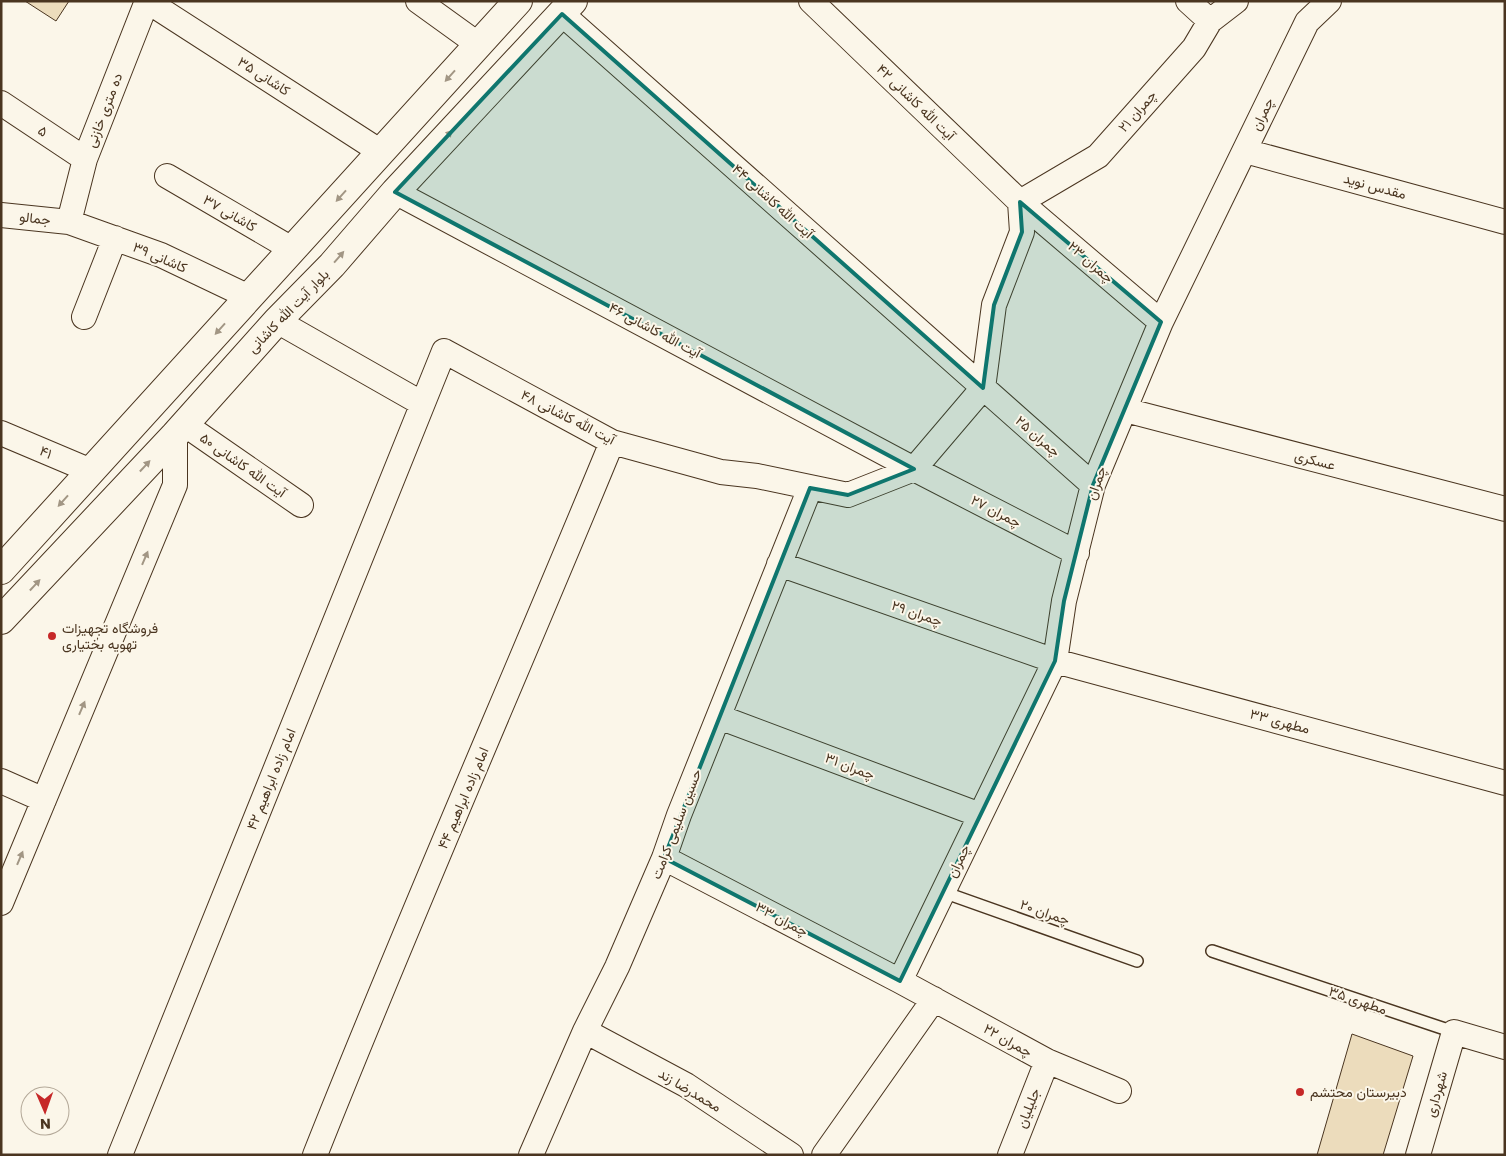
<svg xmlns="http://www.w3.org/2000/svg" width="1506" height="1156" font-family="Poppins,Vazirmatn,sans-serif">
<rect width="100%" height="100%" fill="#fbf6e9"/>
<path fill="#ecdcbc" stroke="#4a3520" d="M 25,1 L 69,1 L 56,21 Z
M 1352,1034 L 1413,1056 L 1383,1155 L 1317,1155 Z"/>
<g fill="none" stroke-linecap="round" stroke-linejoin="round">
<g stroke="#4a3520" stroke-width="14">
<path id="lane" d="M 943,892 L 1137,961
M 1212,951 L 1454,1032"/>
</g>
<g stroke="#4a3520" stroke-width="26">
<path id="street" d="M 147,1 L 381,152
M 418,1 L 479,45
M 811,1 L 1020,202 L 1161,322
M 1188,1 L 1210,21
M 562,14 L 1093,485
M 1,103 L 85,159
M 1245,151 L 1505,222
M 167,176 L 292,249
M 395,192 L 914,469 L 1077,553
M 1020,202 L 1098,156 L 1194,48 L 1210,21 L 1236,1
M 1,215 L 69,222 L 161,255 L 249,297
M 69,222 L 85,159 L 147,1
M 84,317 L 115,238
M 277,321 L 421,403
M 1125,410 L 1505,509
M 184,424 L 301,505
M 1,433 L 91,471
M 779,564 L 1055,661 L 1505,783
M 719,717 L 980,815
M 1,781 L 44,800
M 664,858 L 900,981 L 1047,1061 L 1119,1091
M 1,903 L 175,485 L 175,435
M 900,981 L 1055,661 L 1064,601 L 1093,485 L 1161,322 L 1307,22 L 1329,1
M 585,1031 L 686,1085 L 791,1155
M 120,1155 L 444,351 L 612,442 L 721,472 L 757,476 L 848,495 L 914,469 L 983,388 L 994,305 L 1022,232 L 1020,202
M 315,1155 C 410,915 514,680 612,442
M 531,1155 L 585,1031 L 617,967 L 664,858 L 679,815 L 810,488
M 824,1155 L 934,999
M 1010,1155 L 1047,1061
M 1418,1155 L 1454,1032 L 1505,1047"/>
</g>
<g stroke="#4a3520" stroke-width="30">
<path id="secondary" d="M 1,570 L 518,1
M 1,620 L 175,435 L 277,321 L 332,265 L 395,192 L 573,1"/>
</g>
<use href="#lane" stroke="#fbf6e9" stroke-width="11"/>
<use href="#street" stroke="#fbf6e9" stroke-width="24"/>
<use href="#secondary" stroke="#fbf6e9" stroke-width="28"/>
</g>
<defs><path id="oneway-solid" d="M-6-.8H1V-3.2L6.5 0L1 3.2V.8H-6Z" transform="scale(1.25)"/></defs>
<g fill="#a29684">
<use href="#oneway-solid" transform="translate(450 76) rotate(132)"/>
<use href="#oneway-solid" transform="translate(447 136) rotate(-47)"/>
<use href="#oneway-solid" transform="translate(341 196) rotate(132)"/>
<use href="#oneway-solid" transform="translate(339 257) rotate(-49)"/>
<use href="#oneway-solid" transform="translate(220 329) rotate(132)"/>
<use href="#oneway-solid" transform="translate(145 466) rotate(-47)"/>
<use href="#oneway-solid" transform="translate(63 501) rotate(132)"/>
<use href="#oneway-solid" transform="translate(145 558) rotate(-67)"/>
<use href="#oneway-solid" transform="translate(35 585) rotate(-47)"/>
<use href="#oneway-solid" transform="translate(82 708) rotate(-67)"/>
<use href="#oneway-solid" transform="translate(20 858) rotate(-67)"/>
</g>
<path fill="#0f766e" fill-opacity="0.2" stroke="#0f766e" stroke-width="4" stroke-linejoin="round" d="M 562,14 L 983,388 L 994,305 L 1022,232 L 1020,202 L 1161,322 L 1093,485 L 1064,601 L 1055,661 L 900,981 L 664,858 L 810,488 L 848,495 L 914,469 L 395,192 Z"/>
<g fill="#c62828" stroke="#fbf6e9" stroke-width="2">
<circle cx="52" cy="636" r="5"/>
<circle cx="1300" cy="1092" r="5"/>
</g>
<g text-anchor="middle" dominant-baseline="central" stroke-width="4" stroke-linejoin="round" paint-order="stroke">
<g font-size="14" fill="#4a3520" stroke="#fbf6e9">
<text transform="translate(264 76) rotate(33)">کاشانی ۳۵</text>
<text transform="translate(916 102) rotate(44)">آیت الله کاشانی ۴۲</text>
<text transform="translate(104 110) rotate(-69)">ده متری خازنی</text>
<text transform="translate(1137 111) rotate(-49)">چمران ۲۱</text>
<text transform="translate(1262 114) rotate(-65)">چمران</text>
<text transform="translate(43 131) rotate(34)">۵</text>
<text transform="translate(1375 186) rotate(15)">مقدس نوید</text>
<text transform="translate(773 201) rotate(42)">آیت الله کاشانی ۴۴</text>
<text transform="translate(230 213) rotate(30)">کاشانی ۳۷</text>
<text transform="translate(35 218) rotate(6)">جمالو</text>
<text transform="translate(160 257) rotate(23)">کاشانی ۳۹</text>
<text transform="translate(1091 262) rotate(41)">چمران ۲۳</text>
<text transform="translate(288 311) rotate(-46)">بلوار آیت الله کاشانی</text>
<text transform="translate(655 330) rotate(28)">آیت الله کاشانی ۴۶</text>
<text transform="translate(568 417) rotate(27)">آیت الله کاشانی ۴۸</text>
<text transform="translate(1038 436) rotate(41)">چمران ۲۵</text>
<text transform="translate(46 452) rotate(23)">۴۱</text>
<text transform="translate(1315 460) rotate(15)">عسکری</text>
<text transform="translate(243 465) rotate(35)">آیت الله کاشانی ۵۰</text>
<text transform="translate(1096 483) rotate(-71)">چمران</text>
<text transform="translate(996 511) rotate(27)">چمران ۲۷</text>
<text transform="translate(917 613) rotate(19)">چمران ۲۹</text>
<text transform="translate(1280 721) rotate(15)">مطهری ۳۳</text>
<text transform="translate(850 766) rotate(21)">چمران ۳۱</text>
<text transform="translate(271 779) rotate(-68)">امام زاده ابراهیم ۴۲</text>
<text transform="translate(463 798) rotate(-67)">امام زاده ابراهیم ۴۴</text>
<text transform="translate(676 824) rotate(-69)">حسین سلیمی کرامت</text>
<text transform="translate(958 861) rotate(-64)">چمران</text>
<text transform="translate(1045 912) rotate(19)">چمران ۲۰</text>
<text transform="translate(782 919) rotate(28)">چمران ۳۳</text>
<text transform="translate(1358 1000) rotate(19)">مطهری ۳۵</text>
<text transform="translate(1008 1040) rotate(29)">چمران ۲۲</text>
<text transform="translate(690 1090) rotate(31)">محمدرضا زند</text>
<text transform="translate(1436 1094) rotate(-74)">شهرداری</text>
<text transform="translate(1028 1108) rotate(-69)">جلیلیان</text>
</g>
<g font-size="14" fill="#4a3520" stroke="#fbf6e9" text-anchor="start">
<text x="62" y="628">فروشگاه تجهیزات<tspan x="62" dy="16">تهویه بختیاری</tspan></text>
<text x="1310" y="1092">دبیرستان محتشم</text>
</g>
</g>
<rect width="1506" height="1156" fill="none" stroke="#4a3520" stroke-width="5"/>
<g transform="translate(45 1111) rotate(178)"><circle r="24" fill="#fbf6e9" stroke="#b4a999"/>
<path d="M0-4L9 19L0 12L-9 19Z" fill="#c62828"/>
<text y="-8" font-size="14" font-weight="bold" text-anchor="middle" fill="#4a3520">N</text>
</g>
</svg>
